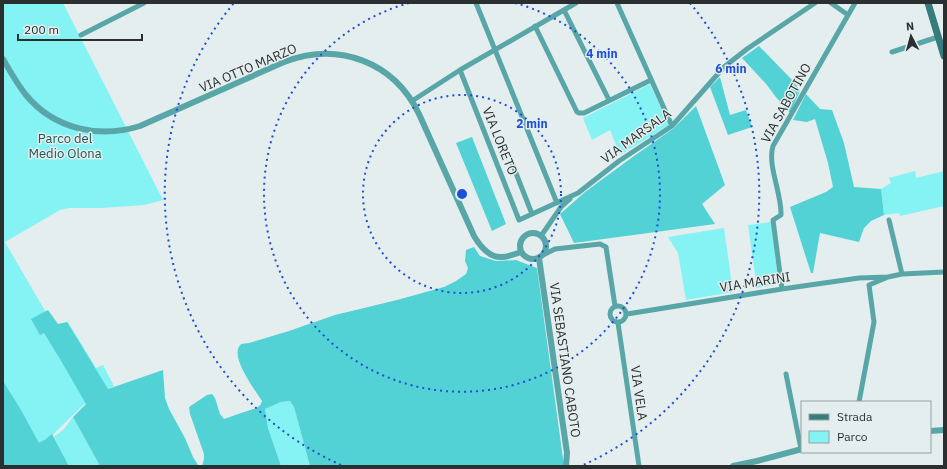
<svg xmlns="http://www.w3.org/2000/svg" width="947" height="469" font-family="'IBM Plex Sans',sans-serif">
<rect width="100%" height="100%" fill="#e4eeee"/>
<path fill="#85f2f4" d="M 3,3 L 63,3 L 163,200 L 144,205 L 101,208 L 70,208 L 60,210 L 5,242 L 55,328 L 68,322 L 96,368 L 103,365 L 114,386 L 100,393 L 81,407 L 21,466 L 3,466 Z
M 650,84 L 669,125 L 620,155 L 610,130 L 592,140 L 583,118 Z
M 915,171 L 916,178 L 944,171 L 944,206 L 900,216 L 899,213 L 884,215 L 881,189 L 891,183 L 889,178 Z
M 771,222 L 778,280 L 775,285 L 757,288 L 748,225 Z
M 724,228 L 733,292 L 686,300 L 678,253 L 668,237 Z
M 290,401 L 294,407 L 310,466 L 281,466 L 268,428 L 265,409 L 281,402 Z
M 73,417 L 100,466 L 69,466 L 54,437 L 64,429 Z"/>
<path fill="#52d2d5" d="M 759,46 L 795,83 L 800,91 L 790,113 L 775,96 L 767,85 L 742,58 Z
M 720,77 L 730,115 L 746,110 L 752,127 L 728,135 L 710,87 Z
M 806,94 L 820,109 L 832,110 L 844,143 L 854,187 L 881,189 L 884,215 L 871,221 L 864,228 L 859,242 L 820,233 L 813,273 L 811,273 L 790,207 L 826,192 L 833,187 L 828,163 L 815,119 L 807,122 L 793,120 Z
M 696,106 L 725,185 L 702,204 L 715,224 L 574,243 L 560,214 L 585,192 L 634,156 L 674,128 Z
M 472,137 L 506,224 L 492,231 L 456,143 Z
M 474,247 L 480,256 L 496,261 L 516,260 L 537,268 L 564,466 L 310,466 L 294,407 L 290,401 L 281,402 L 265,409 L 268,428 L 281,466 L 202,466 L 204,459 L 204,454 L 190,414 L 189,407 L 207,395 L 212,394 L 215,398 L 220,414 L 224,419 L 241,413 L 257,408 L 261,404 L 262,401 C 255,390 234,362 238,349 C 238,347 240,346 241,344 L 249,343 L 289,331 L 335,315 L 397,300 L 444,287 L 456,281 L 466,274 L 468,268 L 465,261 L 466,250 Z
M 48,310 L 58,324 L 67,322 L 108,389 L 163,370 L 165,398 L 169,409 L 185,438 L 193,457 L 198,465 L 202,466 L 100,466 L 73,417 L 86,404 L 60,359 L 44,333 L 40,335 L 31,319 Z
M 3,381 L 21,410 L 39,443 L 46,439 L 52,434 L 69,466 L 3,466 Z"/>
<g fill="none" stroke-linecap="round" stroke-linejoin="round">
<path stroke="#59a6a8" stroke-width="5" d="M 476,3 L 557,203
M 617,3 L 672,126
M 831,3 L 848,15
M 564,10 L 609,100
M 535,26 L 577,112 L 579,113 L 584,113 L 651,80
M 81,35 L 144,3
M 892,52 L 938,37
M 460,70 L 519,220 L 578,193 L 619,161 L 672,126 L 724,67 L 747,49 L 815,3
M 412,101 L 460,70 L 576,3
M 512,163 L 532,214
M 889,220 L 902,274
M 541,236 L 561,207 L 570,199
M 543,255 L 555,249 L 600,244 L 606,247 L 615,306
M 782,289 L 773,220 L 781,215 C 782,194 767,165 773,146 L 855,3
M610 314a8 8 0 1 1 16 0a8 8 0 1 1-16 0Z
M 627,314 L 782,289 L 859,278 L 888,277
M 618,323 L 639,466
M 786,374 L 801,449
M 859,402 L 874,322 L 869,285 L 888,277 L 902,274 L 944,272"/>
<path stroke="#59a6a8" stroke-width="6" d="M 3,59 C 10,71 17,84 26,95 C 54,129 99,139 140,126 L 284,62 C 339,41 394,62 419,114 L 474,236 C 480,246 490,258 502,257 C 508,257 515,254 521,252
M520 246a13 13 0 1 1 26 0a13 13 0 1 1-26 0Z
M 539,258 L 567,453 L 566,466
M 930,431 L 944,430
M 733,466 L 757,461 L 802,449"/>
<path stroke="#367c7d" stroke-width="7" d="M 928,3 L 944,56"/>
</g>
<g fill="none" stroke="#1d4ed8" stroke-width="2" stroke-dasharray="2 4">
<circle cx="462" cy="194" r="99"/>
<path d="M515 3A198 198 0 1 1 409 3"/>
<path d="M341 465A297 297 0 0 1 234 3M690 3A297 297 0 0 1 583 465"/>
</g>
<g text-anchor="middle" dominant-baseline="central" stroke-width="3" stroke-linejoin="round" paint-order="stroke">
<g font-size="13" fill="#2c2f2f" stroke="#e4eeee">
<text transform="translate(248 68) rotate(-23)">VIA OTTO MARZO</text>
<text transform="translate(786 103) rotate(-61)">VIA SABOTINO</text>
<text transform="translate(636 136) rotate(-36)">VIA MARSALA</text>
<text transform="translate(500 141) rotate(68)">VIA LORETO</text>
<text transform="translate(755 282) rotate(-9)">VIA MARINI</text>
<text transform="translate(565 360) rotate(82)">VIA SEBASTIANO CABOTO</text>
<text transform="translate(639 393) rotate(82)">VIA VELA</text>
</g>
<g font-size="13" fill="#205758" stroke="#e4eeee">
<text x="65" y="138">Parco del<tspan x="65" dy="15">Medio Olona</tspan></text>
</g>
</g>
<circle cx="462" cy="194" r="6" fill="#1d4ed8" stroke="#e4eeee" stroke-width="2"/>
<g font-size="12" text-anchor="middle" font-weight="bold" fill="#1d4ed8" stroke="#e4eeee" stroke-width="3" stroke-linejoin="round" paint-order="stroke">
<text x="602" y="58">4 min</text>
<text x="731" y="73">6 min</text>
<text x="532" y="128">2 min</text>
</g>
<rect width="947" height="469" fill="none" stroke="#2c2f2f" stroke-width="8"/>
<rect x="801" y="401" width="130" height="52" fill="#e4eeee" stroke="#9aa2a2"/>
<rect x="809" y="414" width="20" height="6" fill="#367c7d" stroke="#9aa2a2"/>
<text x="837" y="421" font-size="12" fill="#2c2f2f">Strada</text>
<rect x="809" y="431" width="20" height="12" fill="#85f2f4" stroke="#9aa2a2"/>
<text x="837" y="441" font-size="12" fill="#2c2f2f">Parco</text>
<g transform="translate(911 36) rotate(354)" stroke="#e4eeee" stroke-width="3" paint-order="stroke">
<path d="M0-3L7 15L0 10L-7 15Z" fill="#2c2f2f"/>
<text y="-6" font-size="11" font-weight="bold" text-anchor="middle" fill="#2c2f2f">N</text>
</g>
<path d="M18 34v6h124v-6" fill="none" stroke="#2c2f2f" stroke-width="2"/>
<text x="24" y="34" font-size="12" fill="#2c2f2f" stroke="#e4eeee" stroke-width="3" paint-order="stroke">200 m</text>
</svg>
